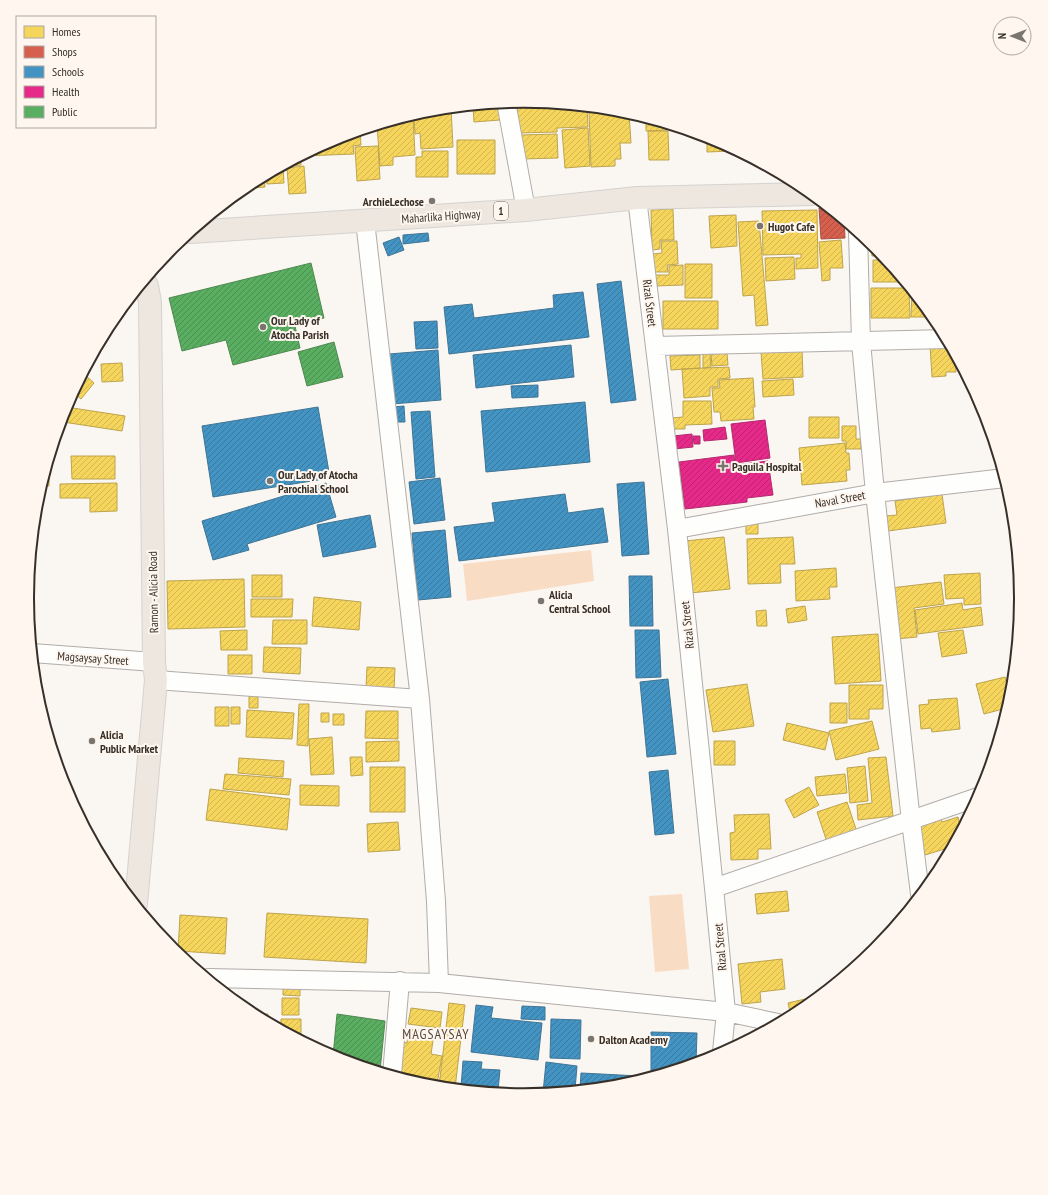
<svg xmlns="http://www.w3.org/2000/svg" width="1048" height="1195" font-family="'PT Sans Narrow',sans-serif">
<defs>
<pattern id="homes-hatch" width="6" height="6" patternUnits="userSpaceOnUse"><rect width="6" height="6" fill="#f6d55c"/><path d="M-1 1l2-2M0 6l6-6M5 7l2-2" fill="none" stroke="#d4b750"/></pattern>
<pattern id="shops-hatch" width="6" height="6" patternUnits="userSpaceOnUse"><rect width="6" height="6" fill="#d6604d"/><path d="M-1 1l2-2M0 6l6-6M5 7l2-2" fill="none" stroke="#ae5040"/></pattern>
<pattern id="schools-hatch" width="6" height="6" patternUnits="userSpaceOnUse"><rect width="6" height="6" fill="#4393c3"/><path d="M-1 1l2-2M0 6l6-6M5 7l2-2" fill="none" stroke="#39789e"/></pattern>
<pattern id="health-hatch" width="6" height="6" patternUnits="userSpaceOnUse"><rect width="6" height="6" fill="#e7298a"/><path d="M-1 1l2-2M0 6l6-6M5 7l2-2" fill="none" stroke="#bc2471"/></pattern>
<pattern id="public-hatch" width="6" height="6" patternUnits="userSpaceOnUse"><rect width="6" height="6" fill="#5aae61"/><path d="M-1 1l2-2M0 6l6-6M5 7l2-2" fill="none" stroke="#4b8e50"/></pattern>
</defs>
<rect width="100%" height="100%" fill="#faf6f2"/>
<path fill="#f9dcc4" d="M 591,550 L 594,581 L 467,601 L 463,564 Z
M 682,894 L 689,969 L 655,972 L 649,896 Z"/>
<path fill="url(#homes-hatch)" stroke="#bda44d" d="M 517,101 L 524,101 L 587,107 L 588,127 L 557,128 L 557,132 L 518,133 Z
M 499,103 L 500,120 L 474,122 L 473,106 Z
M 451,108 L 453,147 L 421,149 L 420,133 L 415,134 L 414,120 L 418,120 L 418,113 L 427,110 Z
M 624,111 L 629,113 L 631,143 L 620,143 L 621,159 L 615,159 L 615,166 L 591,167 L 589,112 Z
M 413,116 L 415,155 L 393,157 L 393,165 L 380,166 L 377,125 L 405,117 Z
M 646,118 L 666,124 L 667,130 L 646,131 Z
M 588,128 L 590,166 L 565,168 L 562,130 Z
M 360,130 L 361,145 L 353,146 L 354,154 L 303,156 L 303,155 L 334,138 Z
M 648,131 L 668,131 L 669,160 L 649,160 Z
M 557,134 L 558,158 L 522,159 L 521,135 Z
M 707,136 L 714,138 L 732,148 L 732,151 L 707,152 Z
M 457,140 L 495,140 L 495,174 L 457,174 Z
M 378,146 L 380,179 L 357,181 L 355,147 Z
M 422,151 L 448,151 L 448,177 L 416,177 L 416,157 L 422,157 Z
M 301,156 L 301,165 L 287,166 L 287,164 Z
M 283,165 L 284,183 L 267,184 L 266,175 Z
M 304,166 L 306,193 L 289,194 L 287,168 Z
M 264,175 L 265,187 L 253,188 L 252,183 L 250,183 Z
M 673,209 L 674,240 L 660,240 L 660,249 L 652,250 L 651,210 Z
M 817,210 L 818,268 L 796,269 L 796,258 L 801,258 L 801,254 L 763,255 L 762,211 Z
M 736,215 L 737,246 L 711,248 L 709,216 Z
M 759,221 L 768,325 L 756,326 L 754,295 L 743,296 L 738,222 Z
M 841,240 L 843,268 L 830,268 L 830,280 L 822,281 L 819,242 Z
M 661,241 L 677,241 L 678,264 L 667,265 L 668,272 L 653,272 L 653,254 L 662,253 Z
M 871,243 L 876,246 L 884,256 L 872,256 Z
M 794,257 L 795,279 L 766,281 L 765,258 Z
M 873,260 L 886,260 L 905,282 L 873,282 Z
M 685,264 L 712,264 L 712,298 L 685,298 Z
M 683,265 L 683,285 L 655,286 L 655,275 L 669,275 L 669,266 Z
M 871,288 L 909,288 L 910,318 L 871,318 Z
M 912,290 L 934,317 L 911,317 Z
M 663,301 L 718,301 L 718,329 L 663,329 Z
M 949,344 L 955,354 L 956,372 L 946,372 L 946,376 L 932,377 L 930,345 Z
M 802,350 L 803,377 L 763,379 L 761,352 Z
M 710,353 L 711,367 L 703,368 L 703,354 Z
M 727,353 L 728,365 L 712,366 L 711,354 Z
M 700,355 L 700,368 L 671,370 L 670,356 Z
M 122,363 L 123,381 L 102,382 L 101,364 Z
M 729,367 L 730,378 L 718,379 L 718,387 L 710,387 L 710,396 L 684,398 L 682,369 Z
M 83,373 L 94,383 L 81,399 L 73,392 Z
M 753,378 L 755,407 L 753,407 L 754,419 L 721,421 L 720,412 L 714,412 L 712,388 L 720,388 L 719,380 Z
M 793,379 L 794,395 L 763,397 L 762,381 Z
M 683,401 L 711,401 L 712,424 L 685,425 L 685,429 L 672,429 L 672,418 L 683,417 Z
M 66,407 L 125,416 L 122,431 L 63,422 Z
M 809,417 L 839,417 L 839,438 L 809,438 Z
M 842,426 L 856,426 L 856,439 L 861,439 L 861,449 L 846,449 L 846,441 L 842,441 Z
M 845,443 L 846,453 L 849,453 L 850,470 L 846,470 L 847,481 L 802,485 L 799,448 Z
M 71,456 L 115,456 L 115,479 L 72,479 Z
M 49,459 L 49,486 L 41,486 Z
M 117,483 L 117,511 L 90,512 L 90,498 L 60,498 L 60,484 Z
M 942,494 L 946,523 L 888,531 L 886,516 L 897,515 L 895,501 Z
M 746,524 L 758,524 L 758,534 L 746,534 Z
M 724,537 L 730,589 L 690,593 L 685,541 Z
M 793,537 L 795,564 L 780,564 L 781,583 L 748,584 L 747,539 Z
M 836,568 L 837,587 L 829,587 L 830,599 L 796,601 L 795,571 Z
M 980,573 L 981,604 L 964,605 L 964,598 L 946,599 L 944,575 Z
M 252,575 L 282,575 L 282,597 L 252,597 Z
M 244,579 L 245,627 L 168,629 L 167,581 Z
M 941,582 L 944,604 L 914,608 L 917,637 L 896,639 L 891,588 Z
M 314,597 L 361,602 L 359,630 L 312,626 Z
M 251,599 L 293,599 L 292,617 L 251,617 Z
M 962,603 L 963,610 L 981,607 L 983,625 L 918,634 L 915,610 Z
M 805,606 L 807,620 L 788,623 L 786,609 Z
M 766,610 L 767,626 L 757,626 L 756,611 Z
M 273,620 L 307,620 L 307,644 L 272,644 Z
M 247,630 L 247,650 L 221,650 L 220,631 Z
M 963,630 L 967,653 L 942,657 L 938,633 Z
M 878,634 L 881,681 L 835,684 L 832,637 Z
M 264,647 L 301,648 L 300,674 L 263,672 Z
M 228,655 L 252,655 L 252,674 L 228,674 Z
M 367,667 L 395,668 L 394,690 L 366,688 Z
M 1005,677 L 1007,684 L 1013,683 L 1011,695 L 1007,708 L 984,714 L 976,684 Z
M 747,684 L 754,726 L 713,732 L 706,690 Z
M 849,685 L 883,685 L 883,709 L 869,709 L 869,719 L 849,719 Z
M 249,695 L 258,695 L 258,708 L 249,708 Z
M 957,698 L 960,729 L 932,732 L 931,728 L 921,729 L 919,705 L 929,704 L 928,700 Z
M 830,703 L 847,703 L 847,723 L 830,723 Z
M 299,704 L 309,704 L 308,746 L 297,745 Z
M 215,707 L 229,707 L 229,726 L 215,726 Z
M 231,707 L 240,707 L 240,724 L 231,724 Z
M 247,710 L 294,713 L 292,739 L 246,737 Z
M 366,711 L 398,711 L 398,739 L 365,738 Z
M 321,713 L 329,713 L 329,722 L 321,722 Z
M 333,714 L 344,714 L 344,725 L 333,725 Z
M 872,721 L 879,749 L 836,760 L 829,731 Z
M 787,723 L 829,733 L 825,750 L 783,740 Z
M 332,737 L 334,774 L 311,775 L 309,739 Z
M 399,741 L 399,761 L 366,762 L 366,742 Z
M 714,741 L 735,741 L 735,765 L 714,765 Z
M 350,757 L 362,757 L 363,775 L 351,776 Z
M 886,757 L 893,816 L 858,820 L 857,805 L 872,803 L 868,758 Z
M 239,758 L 284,761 L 283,777 L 238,773 Z
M 865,766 L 868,801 L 850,803 L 847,768 Z
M 370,767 L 405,767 L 405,812 L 370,812 Z
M 225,774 L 291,779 L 289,795 L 223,789 Z
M 845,774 L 847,793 L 817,796 L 815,777 Z
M 300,785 L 339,786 L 339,806 L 300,805 Z
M 809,787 L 819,805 L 794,818 L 785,800 Z
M 210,789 L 290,799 L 287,830 L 206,820 Z
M 847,802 L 857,832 L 827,842 L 817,812 Z
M 769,814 L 771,849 L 758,849 L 758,859 L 731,860 L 730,833 L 735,832 L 734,815 Z
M 940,815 L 942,822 L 958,817 L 961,829 L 951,847 L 925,855 L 916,822 Z
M 398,822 L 400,850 L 368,852 L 367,824 Z
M 941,867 L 937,874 L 933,879 L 930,871 Z
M 787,891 L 789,911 L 757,914 L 755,894 Z
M 267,913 L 368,919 L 366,963 L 264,957 Z
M 180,915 L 227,918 L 225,954 L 178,951 Z
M 782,959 L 785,989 L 760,992 L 761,1002 L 742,1004 L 738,964 Z
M 283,987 L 300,987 L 300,996 L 283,995 Z
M 818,996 L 800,1011 L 791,1016 L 788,1003 Z
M 282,998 L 299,998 L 299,1015 L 282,1015 Z
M 449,1003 L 465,1005 L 455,1088 L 439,1086 Z
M 411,1008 L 442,1012 L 440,1028 L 408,1024 Z
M 253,1014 L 268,1014 L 267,1021 Z
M 281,1019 L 301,1019 L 301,1037 L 298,1037 L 281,1028 Z
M 409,1029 L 434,1034 L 431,1054 L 442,1056 L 437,1084 L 420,1082 L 421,1079 L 396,1075 L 402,1042 L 407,1043 Z"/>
<path fill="url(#shops-hatch)" stroke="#a65242" d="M 828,207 L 844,220 L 845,238 L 821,239 L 819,208 Z"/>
<path fill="url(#schools-hatch)" stroke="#3f7595" d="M 428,233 L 429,241 L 403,244 L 403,235 Z
M 399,237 L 404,250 L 388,256 L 383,243 Z
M 621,281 L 636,400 L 611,403 L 597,284 Z
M 583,292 L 589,337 L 449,354 L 444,307 L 472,304 L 474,318 L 554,308 L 553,295 Z
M 437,321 L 438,348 L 416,349 L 414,322 Z
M 571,345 L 574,377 L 476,388 L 473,355 Z
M 438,350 L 441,400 L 392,404 L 389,354 Z
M 538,385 L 538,397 L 512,398 L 511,386 Z
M 585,402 L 590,462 L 486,472 L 481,411 Z
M 404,406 L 405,422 L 393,422 L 392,407 Z
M 318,407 L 330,478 L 213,497 L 202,426 Z
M 430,411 L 435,477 L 416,479 L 411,412 Z
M 440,478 L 445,520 L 414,524 L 409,482 Z
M 644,482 L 649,554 L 622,556 L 617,484 Z
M 326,483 L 336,517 L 247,544 L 249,550 L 213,560 L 202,521 Z
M 565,494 L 568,513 L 603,508 L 608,542 L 459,561 L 454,527 L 495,522 L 492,503 Z
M 370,515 L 376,547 L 323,557 L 317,525 Z
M 445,530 L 451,597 L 418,600 L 412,533 Z
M 629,576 L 652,576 L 653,626 L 630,626 Z
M 635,630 L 659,630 L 661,677 L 636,678 Z
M 668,679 L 676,754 L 647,757 L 640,682 Z
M 668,770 L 674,833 L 655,835 L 649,772 Z
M 476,1005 L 493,1007 L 491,1018 L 542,1023 L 538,1060 L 471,1052 Z
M 522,1006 L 545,1007 L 545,1020 L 521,1019 Z
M 551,1019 L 581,1020 L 580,1059 L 550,1058 Z
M 651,1032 L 697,1033 L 696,1062 L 662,1073 L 651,1072 Z
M 463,1061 L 482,1062 L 481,1069 L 500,1070 L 498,1090 L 461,1087 Z
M 546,1062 L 577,1066 L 575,1090 L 543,1093 Z
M 581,1073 L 640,1076 L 640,1079 L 621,1085 L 580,1089 Z"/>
<path fill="url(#health-hatch)" stroke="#b22b6d" d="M 765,420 L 770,458 L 736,463 L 731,424 Z
M 725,427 L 727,439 L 704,441 L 703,430 Z
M 692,434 L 693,447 L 674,449 L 673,436 Z
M 693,436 L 700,436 L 700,444 L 694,444 Z
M 734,455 L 735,465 L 768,461 L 773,495 L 747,498 L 747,502 L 685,509 L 679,462 Z"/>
<path fill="url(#public-hatch)" stroke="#508850" d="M 311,263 L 324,318 L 295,326 L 300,348 L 233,365 L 226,340 L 182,351 L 169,298 Z
M 334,342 L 343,377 L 307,386 L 298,352 Z
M 337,1014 L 385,1021 L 380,1071 L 333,1056 Z"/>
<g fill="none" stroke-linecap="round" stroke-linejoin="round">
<g stroke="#b1aca8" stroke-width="20">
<path id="minor" d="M 506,102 L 526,210
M 637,198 L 677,529 L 714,888 L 726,1012 L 722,1052
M 365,221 L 420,699 L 436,901 L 439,983
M 858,232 L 861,342 L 875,493 L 911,821 L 920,894
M 655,346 L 947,339
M 677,529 L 875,493 L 1005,478
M 32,653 L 154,662
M 156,680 L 420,699
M 714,888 L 978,797
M 208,978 L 439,983 L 726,1012 L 778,1023
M 392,1074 L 400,981"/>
</g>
<g stroke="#d5d2cf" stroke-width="24">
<path id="major" d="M 190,232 L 526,210 L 637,198 L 811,194
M 136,904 L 156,680 L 154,662 L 150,302 L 147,286 L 144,281"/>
</g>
<use href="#minor" stroke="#fefefd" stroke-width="18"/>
<use href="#major" stroke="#ede7e0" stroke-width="22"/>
</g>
<g fill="#7b756f" stroke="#fef6ef" stroke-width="1.5">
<circle cx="432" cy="201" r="4"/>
<circle cx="760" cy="226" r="4"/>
<circle cx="263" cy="327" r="4"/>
<path d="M721 460h4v4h4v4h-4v4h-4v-4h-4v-4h4z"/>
<circle cx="270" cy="481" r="4"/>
<circle cx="541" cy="601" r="4"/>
<circle cx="92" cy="741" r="4"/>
<circle cx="591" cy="1039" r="4"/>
</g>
<g text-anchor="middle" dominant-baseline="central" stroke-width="4" stroke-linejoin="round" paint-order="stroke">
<rect fill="#fef6ef" stroke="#736b64" stroke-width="1" x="494" y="202" width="14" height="18" rx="3"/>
<g font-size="11" font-weight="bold" fill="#373029">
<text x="501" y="211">1</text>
</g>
<g font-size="12" font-weight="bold" fill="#373029" stroke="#fef6ef" text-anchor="start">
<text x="424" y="201" text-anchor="end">ArchieLechose</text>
<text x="768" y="226">Hugot Cafe</text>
<text x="271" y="320">Our Lady of<tspan x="271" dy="14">Atocha Parish</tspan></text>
<text x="732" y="466">Paguila Hospital</text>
<text x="278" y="474">Our Lady of Atocha<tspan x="278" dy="14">Parochial School</tspan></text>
<text x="549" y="594">Alicia<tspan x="549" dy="14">Central School</tspan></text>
<text x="100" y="734">Alicia<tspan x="100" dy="14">Public Market</tspan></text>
<text x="599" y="1039">Dalton Academy</text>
</g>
<g font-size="12" fill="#373029" stroke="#fef6ef">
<text transform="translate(441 216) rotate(-4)">Maharlika Highway</text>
<text transform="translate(650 303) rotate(83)">Rizal Street</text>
<text transform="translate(840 499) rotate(-10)">Naval Street</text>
<text transform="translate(153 592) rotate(-91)">Ramon - Alicia Road</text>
<text transform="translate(687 625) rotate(-96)">Rizal Street</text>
<text transform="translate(93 658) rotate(4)">Magsaysay Street</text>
<text transform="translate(720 947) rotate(-95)">Rizal Street</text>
</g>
<g font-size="14" letter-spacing="1" fill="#57473a" stroke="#fef6ef">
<text x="436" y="1034">MAGSAYSAY</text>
</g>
</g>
<path d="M0 0H1048V1195H0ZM34 598a490 490 0 1 1 980 0a490 490 0 1 1-980 0Z" fill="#fef6ef" fill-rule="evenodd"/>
<path fill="none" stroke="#373029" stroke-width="2" d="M34 598a490 490 0 1 1 980 0a490 490 0 1 1-980 0Z"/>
<rect x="16" y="16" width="140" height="112" fill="#fef6ef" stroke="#aea7a0"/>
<rect x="24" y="26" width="20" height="12" fill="#f6d55c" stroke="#aea7a0"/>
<text x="52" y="36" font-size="12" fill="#373029">Homes</text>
<rect x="24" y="46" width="20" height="12" fill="#d6604d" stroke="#aea7a0"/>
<text x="52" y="56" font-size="12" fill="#373029">Shops</text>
<rect x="24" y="66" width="20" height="12" fill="#4393c3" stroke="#aea7a0"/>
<text x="52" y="76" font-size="12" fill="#373029">Schools</text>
<rect x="24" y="86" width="20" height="12" fill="#e7298a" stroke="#aea7a0"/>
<text x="52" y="96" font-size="12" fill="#373029">Health</text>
<rect x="24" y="106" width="20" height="12" fill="#5aae61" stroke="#aea7a0"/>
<text x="52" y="116" font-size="12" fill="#373029">Public</text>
<g transform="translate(1012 36) rotate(270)"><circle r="19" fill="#fef6ef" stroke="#aea7a0"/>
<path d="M0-3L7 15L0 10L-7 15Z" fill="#7b756f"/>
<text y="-6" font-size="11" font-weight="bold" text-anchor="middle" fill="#373029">N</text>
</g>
</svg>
